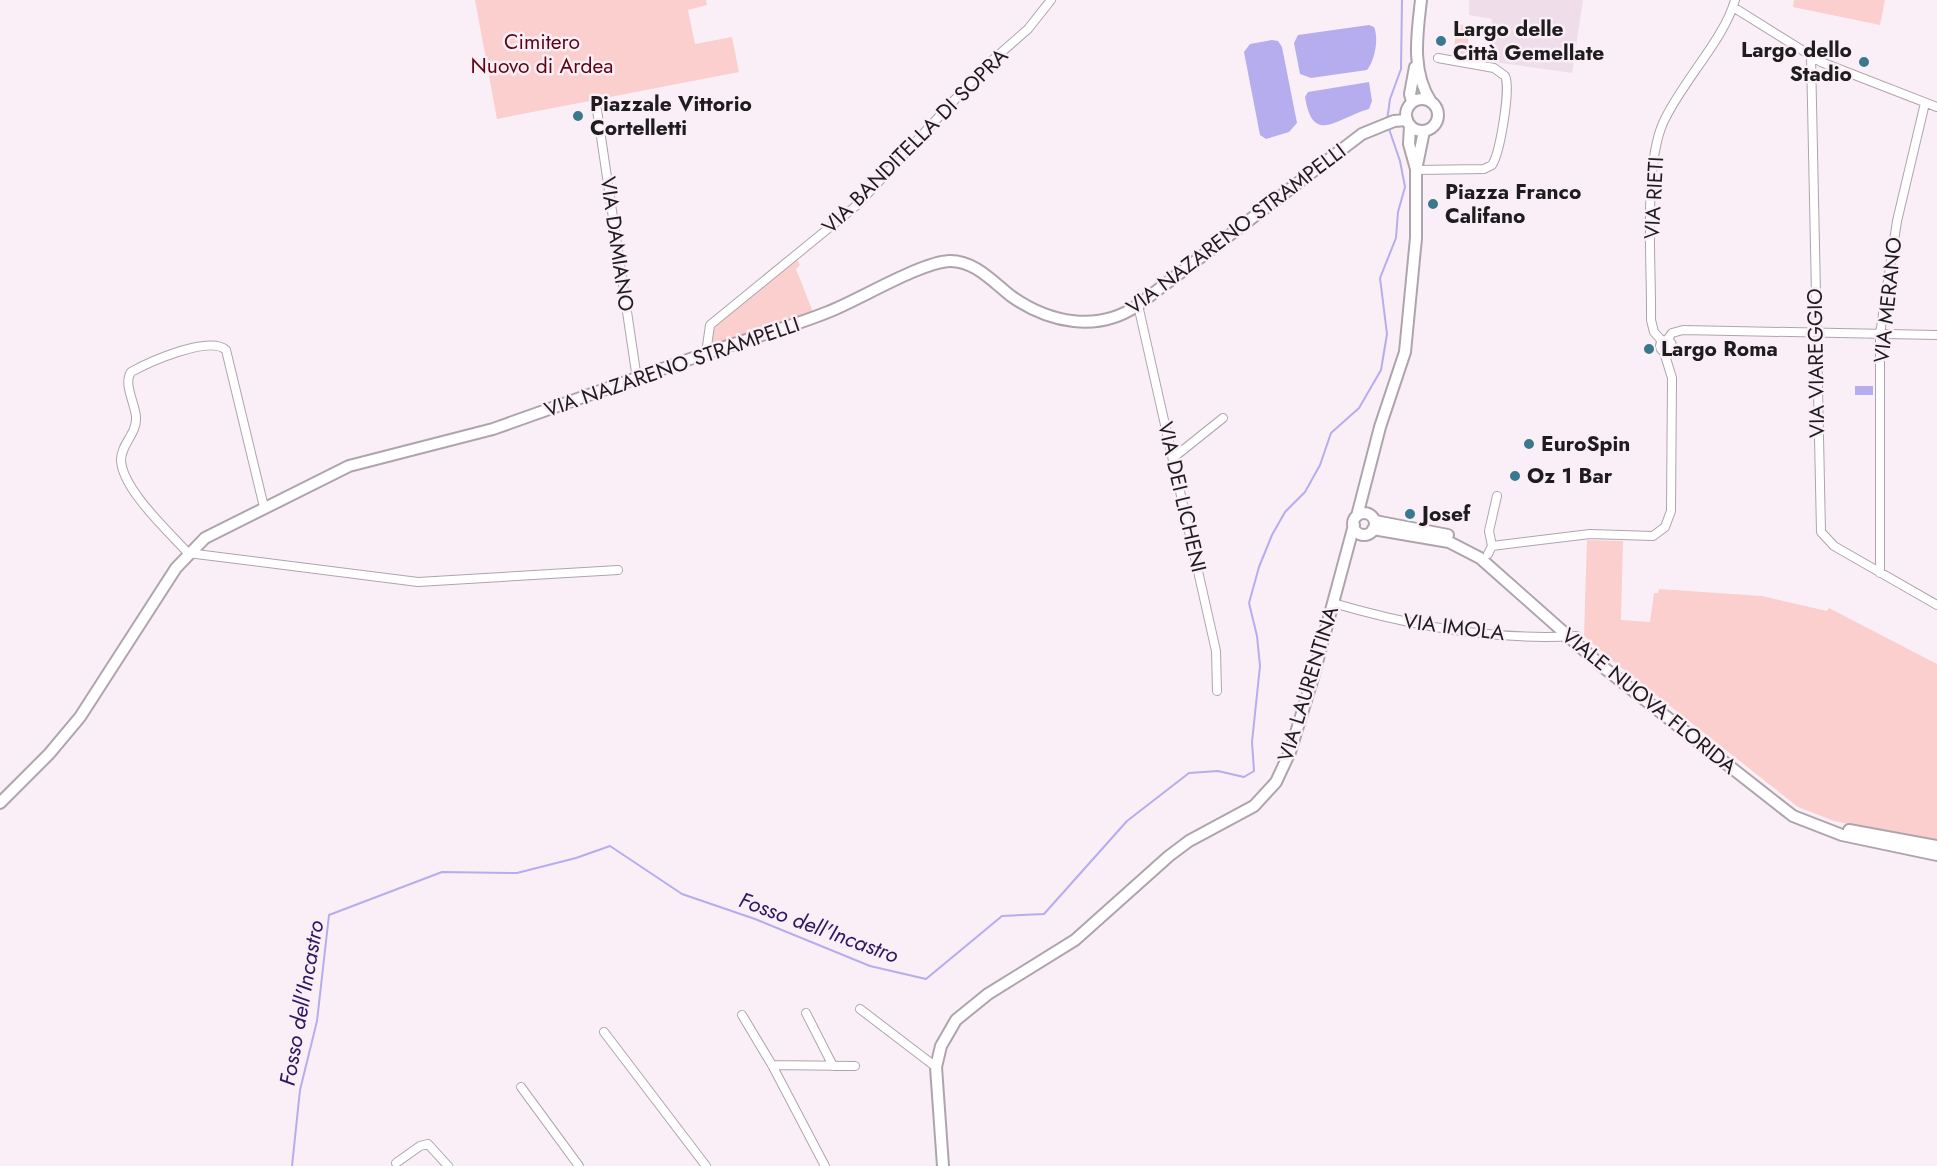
<svg xmlns="http://www.w3.org/2000/svg" width="1937" height="1166" font-family="Jost,sans-serif">
<rect width="100%" height="100%" fill="#faeff7"/>
<path fill="#efdeea" d="M 1469,0 L 1583,0 L 1572,73 L 1487,61 L 1492,19 L 1469,15 Z"/>
<path fill="#fbcfcd" d="M 475,0 L 706,0 L 707,5 L 688,10 L 695,44 L 732,37 L 739,72 L 497,119 Z
M 1794,0 L 1885,0 L 1880,25 L 1793,7 Z
M 1457,24 L 1470,26 L 1466,57 L 1453,55 Z
M 797,260 L 800,265 L 796,269 L 813,312 L 711,345 L 712,333 L 717,324 Z
M 1587,540 L 1623,541 L 1621,620 L 1650,622 L 1654,593 L 1658,593 L 1659,589 L 1762,596 L 1827,611 L 1829,608 L 1937,664 L 1937,842 L 1834,821 L 1798,807 L 1613,661 L 1584,636 Z"/>
<path fill="#b5aded" d="M 1369,25 L 1374,27 C 1379,38 1375,60 1367,70 L 1311,78 L 1300,74 L 1294,43 L 1298,35 Z
M 1272,40 L 1278,41 L 1282,47 L 1297,123 L 1289,132 L 1266,139 L 1260,135 L 1244,52 L 1250,44 Z
M 1369,82 L 1372,101 L 1369,109 C 1338,117 1313,147 1305,97 L 1308,92 Z
M 1855,386 L 1873,386 L 1873,395 L 1855,395 Z"/>
<g fill="none" stroke-linecap="round" stroke-linejoin="round">
<path stroke="#b5aded" stroke-width="2" d="M 1387,121 L 1390,99 L 1401,69 L 1402,0
M 292,1166 L 300,1090 L 317,1021 L 329,915 L 442,872 L 517,873 L 576,858 L 610,846 L 682,894 L 755,919 L 870,966 L 926,979 L 1002,916 L 1044,914 L 1127,821 L 1189,773 L 1218,771 L 1244,777 L 1254,771 L 1252,742 L 1260,666 L 1257,636 L 1249,603 L 1259,567 L 1272,535 L 1285,512 L 1305,492 L 1320,465 L 1331,433 L 1359,408 L 1381,370 L 1387,334 L 1380,278 L 1396,238 L 1398,212 L 1405,187 L 1400,161 L 1388,126"/>
<g stroke="#aea5ac" stroke-width="10">
<path id="minor" d="M 1733,7 L 1821,62 L 1937,107
M 1811,56 L 1821,532 L 1834,546 L 1937,605
M 597,110 L 637,379
M 1416,170 L 1484,169 L 1492,165 C 1500,153 1511,88 1505,76 L 1494,68 L 1438,58
M 1138,305 L 1216,651 L 1217,691
M1660 346a6 6 0 1 1 12 0a6 6 0 1 1-12 0Z
M 1667,340 L 1672,333 L 1683,330 L 1937,335
M 1662,341 L 1654,332 L 1651,320 C 1652,267 1643,169 1663,123 C 1682,81 1724,40 1735,0
M 706,353 L 710,325 L 857,205 L 987,65 L 1028,29 L 1051,0
M 1173,458 L 1223,418
M 264,507 L 226,350 C 209,335 149,362 131,372 C 123,384 135,403 136,417 C 137,434 121,444 121,460 C 122,489 169,532 188,553 L 418,582 L 618,570
M 1492,546 L 1489,531 L 1497,496
M 1488,554 L 1492,546 L 1590,534 L 1653,536 L 1665,527 L 1671,511 L 1672,378 L 1664,352
M 1880,573 L 1880,334 L 1897,221 L 1925,103
M 1333,603 C 1411,626 1494,641 1577,636
M 860,1009 L 936,1067
M 806,1013 L 833,1066
M 742,1015 L 772,1065 L 825,1166
M 604,1032 L 706,1166
M 772,1065 L 855,1066
M 521,1087 L 579,1166
M 396,1163 L 420,1146 L 428,1144 L 448,1166"/>
</g>
<g stroke="#aea5ac" stroke-width="14">
<path id="tertiary" d="M 1375,521 L 1448,535
M 1373,529 L 1449,542 L 1480,558 L 1603,667 L 1793,816 L 1842,835 L 1937,855
M 0,803 L 49,754 L 80,717 L 176,568 L 205,538 L 349,466 L 493,429 C 564,404 635,378 707,353 C 747,339 788,328 828,312 C 859,300 919,263 949,261 C 974,260 993,282 1011,296 C 1049,323 1098,333 1138,305 L 1362,134 L 1394,121 L 1407,120
M 1849,830 L 1937,846"/>
</g>
<g stroke="#aea5ac" stroke-width="14">
<path id="secondary" d="M 1421,0 C 1417,35 1411,71 1431,102
M1406 115a16 16 0 1 1 32 0a16 16 0 1 1-32 0Z
M 1412,102 L 1410,94 L 1415,67
M 1410,125 L 1409,144 L 1416,169
M1353 524a11 11 0 1 1 22 0a11 11 0 1 1-22 0Z
M 1357,516 L 1380,427 L 1405,352 L 1416,238 L 1416,170 L 1424,131
M 943,1166 L 936,1067 L 941,1046 L 956,1020 L 988,994 L 1075,940 L 1169,856 L 1189,841 L 1254,806 L 1276,782 L 1290,752 L 1312,681 L 1354,525"/>
</g>
<use href="#minor" stroke="#fff" stroke-width="8"/>
<use href="#tertiary" stroke="#fff" stroke-width="10"/>
<use href="#secondary" stroke="#fff" stroke-width="10"/>
</g>
<g fill="#3a798d" stroke="#faeff7" stroke-width="2">
<circle cx="1441" cy="41" r="6"/>
<circle cx="1864" cy="62" r="6"/>
<circle cx="578" cy="116" r="6"/>
<circle cx="1433" cy="204" r="6"/>
<circle cx="1649" cy="349" r="6"/>
<circle cx="1529" cy="444" r="6"/>
<circle cx="1515" cy="476" r="6"/>
<circle cx="1410" cy="514" r="6"/>
</g>
<g text-anchor="middle" dominant-baseline="central" stroke-width="5" stroke-linejoin="round" paint-order="stroke">
<g font-size="21" font-weight="bold" fill="#1f1c1e" stroke="#faeff7" text-anchor="start">
<text x="1453" y="29">Largo delle<tspan x="1453" dy="24">Città Gemellate</tspan></text>
<text x="1852" y="50" text-anchor="end">Largo dello<tspan x="1852" dy="24">Stadio</tspan></text>
<text x="590" y="104">Piazzale Vittorio<tspan x="590" dy="24">Cortelletti</tspan></text>
<text x="1445" y="192">Piazza Franco<tspan x="1445" dy="24">Califano</tspan></text>
<text x="1661" y="349">Largo Roma</text>
<text x="1541" y="444">EuroSpin</text>
<text x="1527" y="476">Oz 1 Bar</text>
<text x="1422" y="514">Josef</text>
</g>
<g font-size="21" fill="#5f0312" stroke="#faeff7">
<text x="542" y="42">Cimitero<tspan x="542" dy="24">Nuovo di Ardea</tspan></text>
</g>
<g font-size="21" fill="#1f1c1e" stroke="#faeff7">
<text transform="translate(915 141) rotate(-45)">VIA BANDITELLA DI SOPRA</text>
<text transform="translate(1654 198) rotate(-87)">VIA RIETI</text>
<text transform="translate(1236 229) rotate(-37)">VIA NAZARENO STRAMPELLI</text>
<text transform="translate(617 244) rotate(82)">VIA DAMIANO</text>
<text transform="translate(1888 300) rotate(-84)">VIA MERANO</text>
<text transform="translate(1816 363) rotate(-91)">VIA VIAREGGIO</text>
<text transform="translate(672 367) rotate(-19)">VIA NAZARENO STRAMPELLI</text>
<text transform="translate(1182 497) rotate(77)">VIA DEI LICHENI</text>
<text transform="translate(1454 627) rotate(7)">VIA IMOLA</text>
<text transform="translate(1308 684) rotate(-73)">VIA LAURENTINA</text>
<text transform="translate(1649 701) rotate(39)">VIALE NUOVA FLORIDA</text>
</g>
<g font-size="22" font-style="italic" fill="#2c1760" stroke="#faeff7">
<text transform="translate(819 927) rotate(20)">Fosso dell'Incastro</text>
<text transform="translate(301 1003) rotate(-80)">Fosso dell'Incastro</text>
</g>
</g>
</svg>
